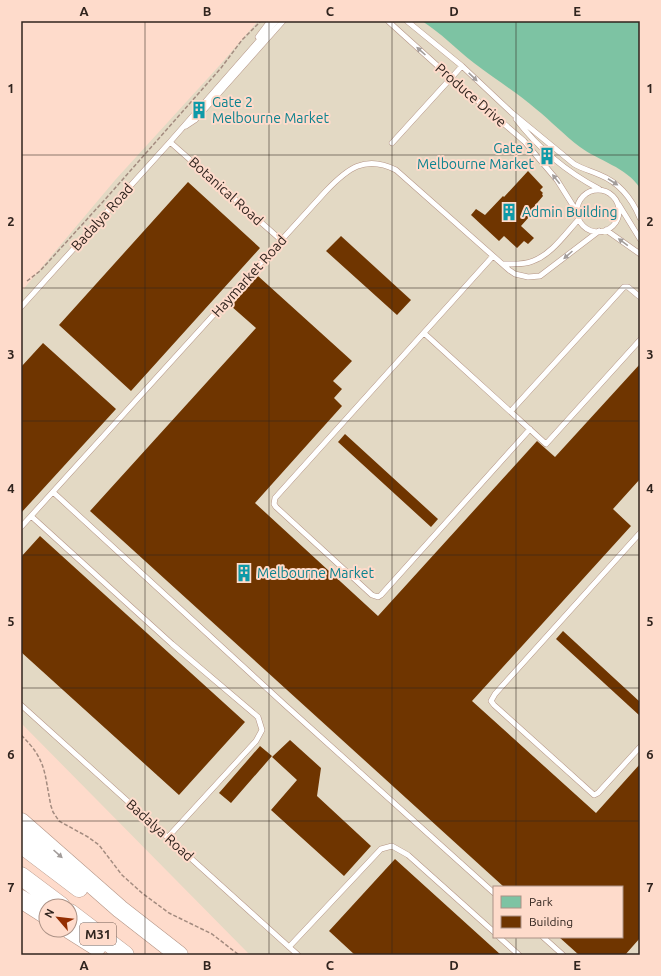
<svg xmlns="http://www.w3.org/2000/svg" width="661" height="976" font-family="Ubuntu,sans-serif">
<rect width="100%" height="100%" fill="#fedbcb"/>
<path fill="#e3d9c4" fill-rule="evenodd" d="M 258,21 L 575,21 L 640,73 L 640,955 L 250,955 L 21,723 L 21,292 L 116,179 L 219,66 ZM 494,887 L 622,887 L 622,937 L 494,937 Z"/>
<path fill="#7dc3a3" d="M 422,21 L 640,21 L 640,188 C 626,167 599,161 580,147 C 564,135 551,121 536,109 C 516,92 495,79 474,63 C 456,49 441,33 422,21 Z"/>
<path fill="#6f3500" d="M 528,171 L 543,187 L 540,190 L 543,193 L 542,194 L 543,196 L 527,215 L 529,217 L 521,226 L 534,238 L 528,244 L 524,241 L 517,248 L 504,236 L 499,241 L 471,215 L 476,209 L 485,215 L 503,196 L 504,197 Z
M 188,182 L 260,248 L 131,391 L 59,325 Z
M 341,236 L 411,300 L 397,315 L 326,251 Z
M 258,276 L 352,361 L 333,381 L 342,389 L 334,398 L 342,406 L 255,503 L 378,616 L 537,441 L 555,457 L 640,364 L 640,479 L 613,509 L 631,526 L 472,701 L 596,813 L 640,764 L 640,938 L 625,955 L 579,955 L 559,937 L 622,937 L 622,887 L 504,887 L 90,511 L 256,328 L 231,306 Z
M 43,343 L 116,409 L 21,513 L 21,367 Z
M 345,434 L 438,519 L 431,527 L 338,442 Z
M 40,536 L 245,722 L 179,795 L 21,652 L 21,557 Z
M 563,631 L 640,702 L 640,716 L 556,639 Z
M 290,740 L 321,768 L 317,796 L 371,846 L 344,876 L 271,810 L 297,780 L 272,757 Z
M 260,746 L 272,756 L 231,803 L 219,793 Z
M 395,859 L 501,955 L 355,955 L 329,931 Z"/>
<g fill="none" stroke-linecap="round" stroke-linejoin="round">
<g stroke="#b59586" stroke-width="6">
<path id="lane" d="M 388,21 L 451,78 L 524,141 L 557,180 L 577,212
M 407,21 L 462,66 L 512,113 L 574,164 C 583,169 591,171 600,175 C 620,183 632,199 640,218
M 258,37 L 270,21
M 516,119 C 538,148 567,172 599,189
M 186,126 L 195,120 L 283,21
M 170,142 L 281,240
M 392,143 L 462,66
M577 211a21 21 0 1 1 42 0a21 21 0 1 1-42 0Z
M 619,205 L 640,239
M 606,230 L 640,254
M 493,256 L 275,498 L 274,504 L 276,507 L 372,595 L 378,597 L 381,595 L 530,429
M 504,264 C 514,264 524,265 533,261 C 552,254 565,234 579,219
M 21,307 L 170,142 L 276,21
M 424,333 L 546,444 L 640,340
M 511,411 L 624,287 L 628,287 L 640,297
M 53,492 L 285,705 L 494,893
M 31,516 L 172,644 L 258,717 L 262,730 L 256,741 L 168,837
M 21,527 L 326,191 C 347,169 365,154 396,170 L 509,270 L 515,274 L 528,277 L 540,276 L 599,231
M 640,533 L 495,694 L 491,701 L 494,705 L 594,795 L 598,793 L 640,747
M 21,705 L 298,955
M 499,937 L 519,955
M 543,937 L 563,955
M 289,947 L 381,849 L 392,846 L 408,855 L 494,932"/>
</g>
<g stroke="#b59586" stroke-width="19">
<path id="highway" d="M 21,822 L 120,909 L 179,955
M 21,844 L 79,888
M 21,876 L 61,906
M 21,899 L 46,915
M 70,913 L 125,955
M 70,930 L 97,947"/>
</g>
<path stroke="#a38b7f" stroke-width="1.5" stroke-dasharray="4 2" stroke-linecap="butt" d="M 27,281 L 40,271 L 109,195 L 221,68 L 242,40 L 260,22
M 21,735 C 47,760 44,773 51,806 L 53,812 L 59,821 L 88,837 L 99,845 L 122,875 L 142,893 L 169,913 L 212,934 L 239,955"/>
<use href="#lane" stroke="#fff" stroke-width="5"/>
<use href="#highway" stroke="#fff" stroke-width="18"/>
</g>
<defs><path id="oneway-solid" d="M-6-.8H1V-3.2L6.5 0L1 3.2V.8H-6Z"/></defs>
<g fill="#a29c9a">
<use href="#oneway-solid" transform="translate(421 51) rotate(-138)"/>
<use href="#oneway-solid" transform="translate(473 77) rotate(44)"/>
<use href="#oneway-solid" transform="translate(556 179) rotate(-128)"/>
<use href="#oneway-solid" transform="translate(613 182) rotate(33)"/>
<use href="#oneway-solid" transform="translate(623 242) rotate(-144)"/>
<use href="#oneway-solid" transform="translate(568 255) rotate(138)"/>
<use href="#oneway-solid" transform="translate(58 854) rotate(42)"/>
</g>
<path fill="none" stroke="#30241e" stroke-width="1" stroke-opacity="0.55" d="M 145,21 L 145,955M 269,21 L 269,955M 392,21 L 392,955M 516,21 L 516,887M 21,155 L 640,155M 21,288 L 640,288M 21,421 L 640,421M 21,555 L 640,555M 21,688 L 640,688M 21,821 L 640,821M 516,937 L 516,955"/>
<defs>
<g id="building-bare" transform="scale(1.38)"><path d="M-4-6H4V6H1V3H-1V6H-4ZM-2.5-4.3h1.7v1.8h-1.7ZM.8-4.3h1.7v1.8H.8ZM-2.5-1h1.7V.8h-1.7ZM.8-1h1.7V.8H.8Z" fill="#0f9aa8" stroke="#fedbcb" stroke-width="2.5" paint-order="stroke"/></g>
</defs>
<g fill-rule="evenodd">
<use href="#building-bare" x="199" y="110"/>
<use href="#building-bare" x="547" y="156"/>
<use href="#building-bare" x="509" y="212"/>
<use href="#building-bare" x="244" y="573"/>
</g>
<g text-anchor="middle" dominant-baseline="central" stroke-width="4" stroke-linejoin="round" paint-order="stroke">
<rect fill="#fedbcb" stroke="#6e5b52" stroke-width="1" x="80" y="923" width="36" height="22" rx="3"/>
<g font-size="13" font-weight="bold" fill="#30241e">
<text x="98" y="934">M31</text>
</g>
<g font-size="14" fill="#30241e" stroke="#fedbcb">
<text transform="translate(471 95) rotate(41)">Produce Drive</text>
<text transform="translate(226 191) rotate(42)">Botanical Road</text>
<text transform="translate(102 217) rotate(-48)">Badalya Road</text>
<text transform="translate(249 276) rotate(-48)">Haymarket Road</text>
<text transform="translate(160 830) rotate(42)">Badalya Road</text>
</g>
<g font-size="14" fill="#0d838f" stroke="#fedbcb" text-anchor="start">
<text x="212" y="102">Gate 2<tspan x="212" dy="16">Melbourne Market</tspan></text>
<text x="534" y="148" text-anchor="end">Gate 3<tspan x="534" dy="16">Melbourne Market</tspan></text>
<text x="522" y="212">Admin Building</text>
<text x="257" y="573">Melbourne Market</text>
</g>
</g>
<rect width="661" height="976" fill="none" stroke="#fedbcb" stroke-width="44"/>
<rect x="493" y="886" width="130" height="52" fill="#fedbcb" stroke="#ac9286"/>
<rect x="501" y="896" width="20" height="12" fill="#7dc3a3" stroke="#ac9286"/>
<text x="529" y="906" font-size="12" fill="#30241e">Park</text>
<rect x="501" y="916" width="20" height="12" fill="#6f3500" stroke="#ac9286"/>
<text x="529" y="926" font-size="12" fill="#30241e">Building</text>
<g transform="translate(58 918) rotate(298)"><circle r="19" fill="#fedbcb" stroke="#ac9286"/>
<path d="M0-3L7 15L0 10L-7 15Z" fill="#942e02"/>
<text y="-6" font-size="11" font-weight="bold" text-anchor="middle" fill="#30241e">N</text>
</g>
<rect x="22" y="22" width="617" height="932" fill="none" stroke="#30241e" stroke-width="1.5"/>
<g font-size="13" text-anchor="middle" font-weight="bold" fill="#30241e">
<text x="84" y="16">A</text>
<text x="207" y="16">B</text>
<text x="330" y="16">C</text>
<text x="454" y="16">D</text>
<text x="577" y="16">E</text>
<text x="11" y="93">1</text>
<text x="650" y="93">1</text>
<text x="11" y="226">2</text>
<text x="650" y="226">2</text>
<text x="11" y="359">3</text>
<text x="650" y="359">3</text>
<text x="11" y="493">4</text>
<text x="650" y="493">4</text>
<text x="11" y="626">5</text>
<text x="650" y="626">5</text>
<text x="11" y="759">6</text>
<text x="650" y="759">6</text>
<text x="11" y="892">7</text>
<text x="650" y="892">7</text>
<text x="84" y="970">A</text>
<text x="207" y="970">B</text>
<text x="330" y="970">C</text>
<text x="454" y="970">D</text>
<text x="577" y="970">E</text>
</g>
</svg>
